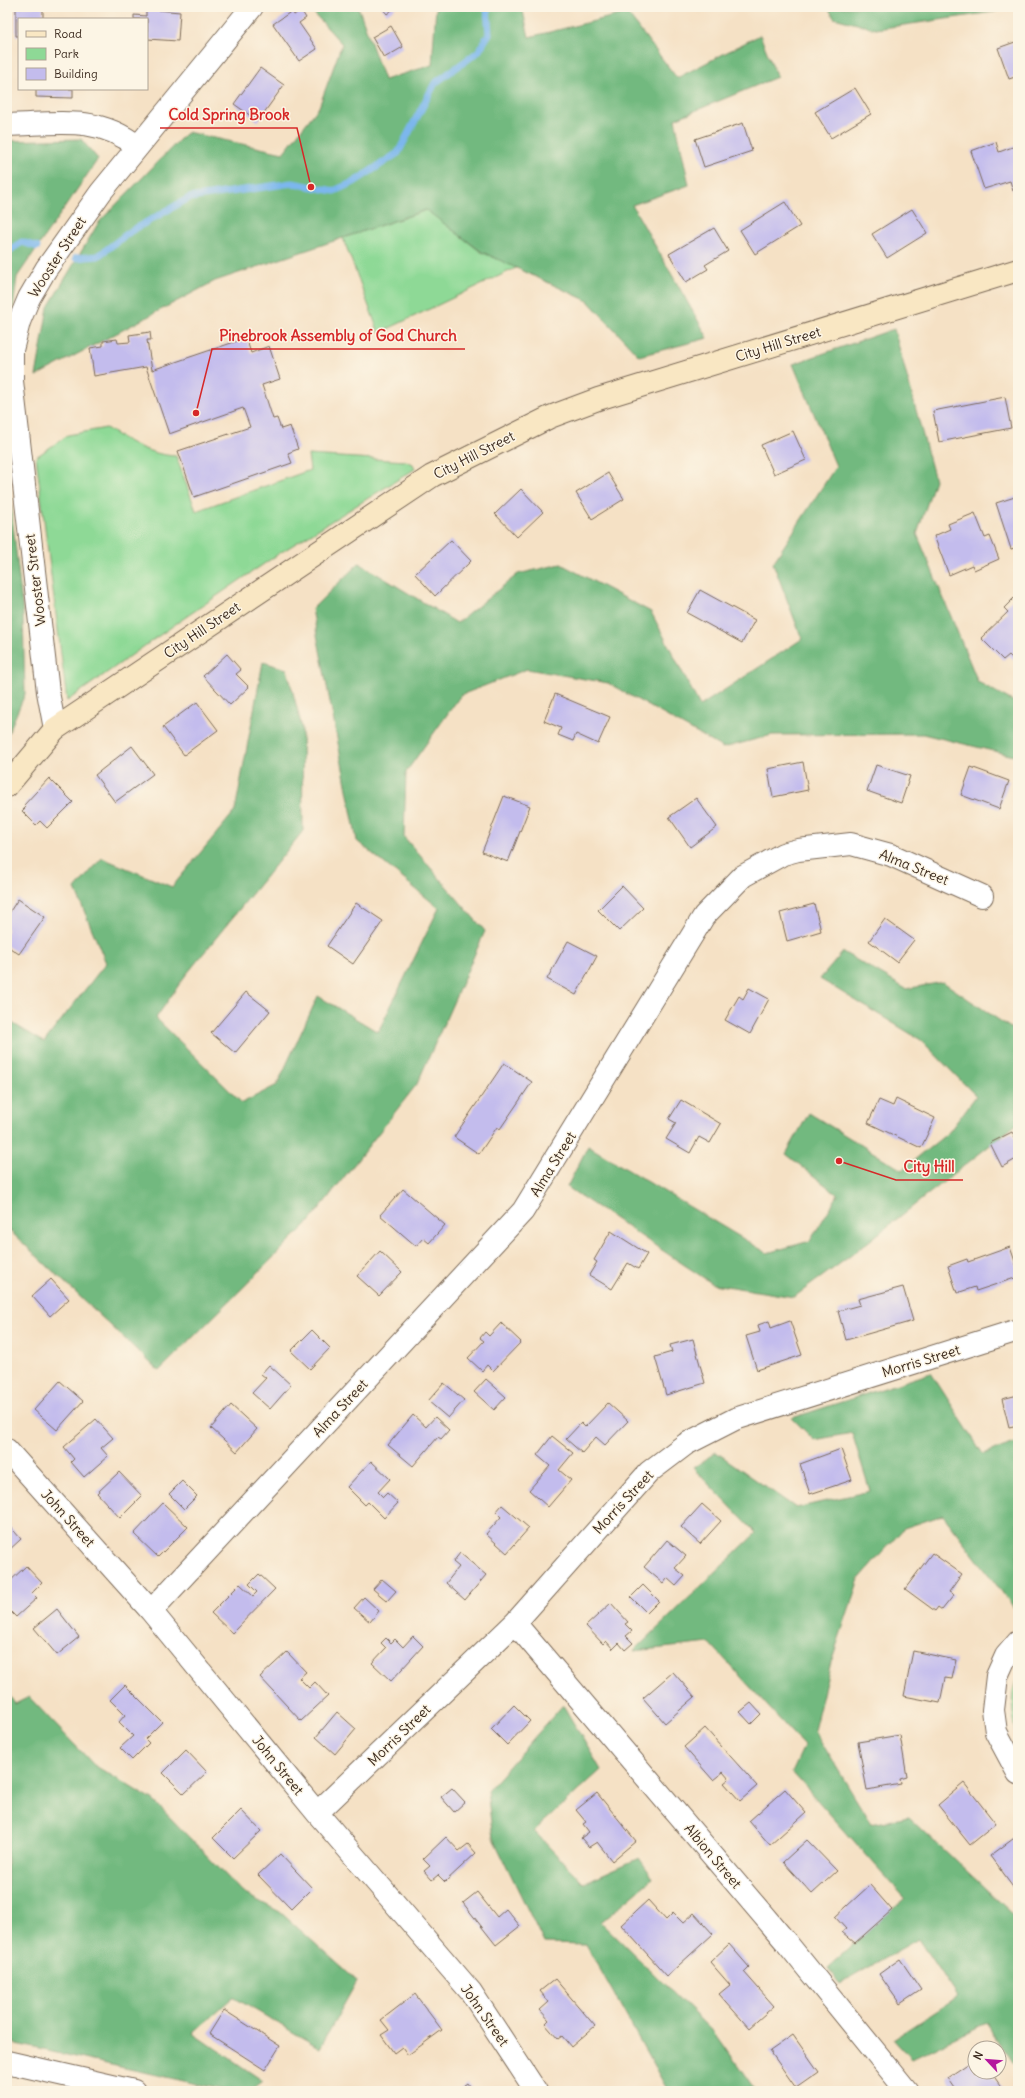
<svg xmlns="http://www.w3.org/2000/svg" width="1025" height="2098" font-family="Delius,sans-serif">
<rect width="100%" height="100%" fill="#fcf5e5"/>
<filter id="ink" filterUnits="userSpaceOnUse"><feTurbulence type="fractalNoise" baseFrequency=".025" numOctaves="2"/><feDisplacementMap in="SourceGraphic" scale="8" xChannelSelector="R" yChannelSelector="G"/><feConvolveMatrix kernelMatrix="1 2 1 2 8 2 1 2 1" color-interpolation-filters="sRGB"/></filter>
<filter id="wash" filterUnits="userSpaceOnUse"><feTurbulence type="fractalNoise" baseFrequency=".012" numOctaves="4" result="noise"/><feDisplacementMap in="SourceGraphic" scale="16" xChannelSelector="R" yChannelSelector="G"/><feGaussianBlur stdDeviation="0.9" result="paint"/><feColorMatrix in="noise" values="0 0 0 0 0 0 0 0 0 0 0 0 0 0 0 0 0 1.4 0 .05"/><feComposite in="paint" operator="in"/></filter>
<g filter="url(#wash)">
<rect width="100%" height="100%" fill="#f5e1c5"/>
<path fill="#8ed996" stroke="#64825a" d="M 427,210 L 481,252 L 518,267 L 379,333 L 343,238 Z
M 106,428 C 128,442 150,455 176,456 L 196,511 L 310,470 L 308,455 L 406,461 L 413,464 L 415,469 L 280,553 L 177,623 L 67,701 L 36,457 L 68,435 Z
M 1018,1676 L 1018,1739 C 1013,1718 1008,1696 1018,1676 Z"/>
<path fill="#72b97f" stroke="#56724e" d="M 311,7 L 355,7 L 359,9 L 384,80 L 432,65 L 436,7 L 522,7 L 529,37 L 627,13 L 677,78 L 760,35 L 777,77 L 675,119 L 689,185 L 632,205 L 708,338 L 639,356 L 588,301 L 482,252 L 426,210 L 215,281 L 36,376 L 48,307 L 99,222 L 187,132 L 283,153 L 319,107 L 342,44 L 311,10 Z
M 828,7 L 1009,7 L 994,12 L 876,29 L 834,18 Z
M 81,139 L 98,159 L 17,277 L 7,358 L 7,141 Z
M 894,329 L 935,480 L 917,534 L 978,682 L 1018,704 L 1018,757 L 923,734 L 772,735 L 723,748 L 608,683 L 527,669 L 461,695 L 406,772 L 404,837 L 485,931 L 417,1084 L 309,1222 L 159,1371 L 7,1228 L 7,1020 L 44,1042 L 106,963 L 75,889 L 102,858 L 172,887 L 235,811 L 263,662 L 287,669 L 302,728 L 303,831 L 185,976 L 156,1018 L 242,1103 L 277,1085 L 318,996 L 378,1032 L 439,908 L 357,841 L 312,609 L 359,563 L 457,623 L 518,574 L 561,564 L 651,612 L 700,706 L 802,639 L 773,563 L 836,466 L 793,364 Z
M 7,470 L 23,614 L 25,694 L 7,736 Z
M 843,952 L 906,989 L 943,982 L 1018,1033 L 1018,1123 L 849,1257 L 794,1297 L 713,1284 L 567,1187 L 588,1146 L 767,1253 L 810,1241 L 838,1195 L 786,1154 L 809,1113 L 902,1170 L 949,1132 L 976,1096 L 921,1040 L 820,979 Z
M 931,1373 L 983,1454 L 1018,1442 L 1018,1613 L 943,1515 L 904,1528 L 859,1579 L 831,1662 L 814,1730 L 871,1824 L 909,1817 L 1018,1919 L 1018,2069 L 985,2023 L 911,2059 L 893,2039 L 957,1997 L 918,1939 L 840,1984 L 827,1968 L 905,1898 L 792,1772 L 804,1746 L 710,1643 L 634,1651 L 756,1533 L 693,1468 L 716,1452 L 796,1508 L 870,1491 L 852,1433 L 814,1440 L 792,1418 Z
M 7,1692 L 15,1704 L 29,1697 L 94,1765 L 154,1801 L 243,1893 L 280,1912 L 357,1981 L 320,2048 L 233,1997 L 193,2033 L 263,2081 L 250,2091 L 229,2091 L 7,2042 Z
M 563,1705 L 601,1770 L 534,1831 L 583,1883 L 639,1858 L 653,1878 L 601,1922 L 718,2037 L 756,2091 L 668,2091 L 586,1944 L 544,1943 L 493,1838 L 487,1791 Z"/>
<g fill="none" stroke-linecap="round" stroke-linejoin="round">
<path stroke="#7bb7ed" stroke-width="7" d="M 7,252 L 22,242 L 37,247
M 76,258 L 98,256 L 131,231 L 189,198 L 292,183 L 334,191 L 354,182 L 398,153 L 435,83 L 478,52 L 489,34 L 487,7"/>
</g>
<g id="blocks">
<path fill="#c3bced" d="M 16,7 L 43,7 L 43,19 L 19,19 L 19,36 L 16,36 Z
M 381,7 L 396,7 L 387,14 Z
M 146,9 L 180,12 L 178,41 L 147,39 L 147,19 L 134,19 L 134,15 L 146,16 Z
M 301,10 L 306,18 L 299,23 L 317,49 L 299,61 L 273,24 L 292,11 L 294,15 Z
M 391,26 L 403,47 L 384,58 L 372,37 Z
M 1018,41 L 1018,76 L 1009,79 L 998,48 Z
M 260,68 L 284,85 L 258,121 L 234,104 Z
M 855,88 L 871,114 L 831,138 L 815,112 Z
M 36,89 L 73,89 L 73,98 L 36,97 Z
M 743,123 L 752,151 L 704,167 L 695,139 Z
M 996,142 L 999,152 L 1018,145 L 1018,189 L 1013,191 L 1010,181 L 984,189 L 971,151 Z
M 785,202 L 800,226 L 755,254 L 740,230 Z
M 912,209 L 927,233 L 887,258 L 872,234 Z
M 714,228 L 728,251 L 705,265 L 708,269 L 686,282 L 669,254 Z
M 150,332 L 151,340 L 147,340 L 152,370 L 246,338 L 251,353 L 269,346 L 280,379 L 262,385 L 273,419 L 277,418 L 281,429 L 290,426 L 298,449 L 288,453 L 292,463 L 194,497 L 178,451 L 250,427 L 243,408 L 169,434 L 146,367 L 94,376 L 90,348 L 103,346 L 103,341 L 117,339 L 118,343 L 130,342 L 129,335 Z
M 1005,397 L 1011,428 L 939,442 L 933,411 Z
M 793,431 L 806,460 L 774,474 L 761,445 Z
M 608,473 L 624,499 L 592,519 L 576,493 Z
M 521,489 L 543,512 L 517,537 L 495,514 Z
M 1018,496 L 1018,547 L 1011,549 L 996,503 Z
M 975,513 L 985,538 L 990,536 L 999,559 L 974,570 L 972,565 L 949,575 L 934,536 L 950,529 L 948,524 Z
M 451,540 L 471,561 L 435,596 L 415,574 Z
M 700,590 L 755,620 L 742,643 L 687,613 Z
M 1014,598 L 1018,602 L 1018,664 L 1009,655 L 1003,660 L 981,638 L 1008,612 L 1004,608 Z
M 227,654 L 241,670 L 236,674 L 249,687 L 230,705 L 203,676 Z
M 555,694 L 610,717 L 598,744 L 576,734 L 573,741 L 558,735 L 561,728 L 544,721 Z
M 197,702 L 218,730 L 184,755 L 163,727 Z
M 132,746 L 153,774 L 115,802 L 95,775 Z
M 803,762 L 808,790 L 773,797 L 768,769 Z
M 876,765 L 910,776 L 901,803 L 867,791 Z
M 971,767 L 1009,781 L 999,809 L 961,795 Z
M 49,778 L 73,802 L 47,828 L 40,821 L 36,825 L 22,811 L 26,807 L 24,805 Z
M 504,796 L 530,806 L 508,862 L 482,852 Z
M 696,798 L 717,827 L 690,847 L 669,817 Z
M 622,886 L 643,908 L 619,931 L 598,910 Z
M 18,899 L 45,917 L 19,954 L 7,946 L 7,916 Z
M 356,903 L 383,921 L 353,964 L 327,946 Z
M 814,904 L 821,931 L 787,941 L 780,913 Z
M 885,919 L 914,940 L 897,962 L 869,941 Z
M 568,941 L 597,956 L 576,995 L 547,979 Z
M 749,988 L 769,999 L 750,1034 L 725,1020 L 739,996 L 743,999 Z
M 246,992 L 270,1011 L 235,1053 L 211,1033 Z
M 504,1063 L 532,1082 L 500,1129 L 497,1127 L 479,1154 L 454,1137 Z
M 896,1099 L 935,1118 L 921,1148 L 868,1123 L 879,1100 L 893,1106 Z
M 681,1100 L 721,1124 L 710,1143 L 699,1137 L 690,1153 L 666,1139 L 676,1123 L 669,1119 Z
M 1012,1132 L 1018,1143 L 1018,1158 L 1002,1167 L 990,1143 Z
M 403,1189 L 445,1225 L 429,1243 L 423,1238 L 416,1246 L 380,1215 Z
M 611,1231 L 647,1254 L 638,1269 L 628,1263 L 612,1289 L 589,1275 L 597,1262 L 594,1260 Z
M 1010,1247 L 1018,1270 L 1018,1277 L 976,1291 L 975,1287 L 957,1293 L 948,1266 L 967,1259 L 968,1262 Z
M 380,1251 L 402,1272 L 379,1296 L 357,1276 Z
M 51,1279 L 69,1299 L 50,1316 L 32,1296 Z
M 903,1287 L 913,1321 L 846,1340 L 838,1311 L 860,1305 L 858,1299 Z
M 769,1321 L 771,1328 L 790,1321 L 802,1355 L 757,1370 L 746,1336 L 760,1332 L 758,1325 Z
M 501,1323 L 521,1342 L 493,1371 L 487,1365 L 482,1371 L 468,1358 L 484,1341 L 480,1338 L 485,1332 L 489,1336 Z
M 312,1330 L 330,1348 L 310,1369 L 291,1351 Z
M 693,1339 L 705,1383 L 666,1395 L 655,1357 L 672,1352 L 670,1345 Z
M 269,1365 L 291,1385 L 270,1409 L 252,1393 L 266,1378 L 261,1374 Z
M 486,1379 L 506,1397 L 494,1410 L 474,1392 Z
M 60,1381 L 83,1401 L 57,1430 L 34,1410 Z
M 444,1383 L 464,1400 L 448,1418 L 428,1401 Z
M 1018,1395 L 1018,1425 L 1009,1427 L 1002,1399 Z
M 608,1403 L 628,1421 L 605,1445 L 596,1437 L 582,1453 L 566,1439 L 581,1423 L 585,1427 Z
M 231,1405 L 257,1429 L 237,1452 L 211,1428 Z
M 413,1415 L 426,1427 L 435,1417 L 449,1430 L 441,1439 L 438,1437 L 413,1466 L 388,1445 Z
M 96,1419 L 113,1438 L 101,1448 L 108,1456 L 84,1477 L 71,1462 L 74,1459 L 64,1447 Z
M 552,1436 L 573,1453 L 559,1470 L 571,1480 L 548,1507 L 529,1490 L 550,1466 L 537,1455 Z
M 841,1449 L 852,1480 L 810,1494 L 800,1464 Z
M 371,1461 L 390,1479 L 378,1492 L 383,1497 L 387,1493 L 398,1503 L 384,1518 L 368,1502 L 365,1505 L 347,1487 Z
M 119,1472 L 142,1496 L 120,1518 L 97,1493 Z
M 182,1481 L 197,1496 L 184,1509 L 169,1494 Z
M 163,1503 L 188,1527 L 158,1557 L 134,1534 Z
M 702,1504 L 721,1521 L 700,1544 L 681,1527 Z
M 502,1505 L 529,1528 L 507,1553 L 486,1534 L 501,1517 L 496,1512 Z
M 7,1523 L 21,1539 L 7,1552 Z
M 667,1540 L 686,1556 L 675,1568 L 685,1576 L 676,1586 L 667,1578 L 663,1583 L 644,1567 Z
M 460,1553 L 486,1575 L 465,1600 L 446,1583 L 459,1567 L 453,1562 Z
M 932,1553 L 962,1574 L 949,1592 L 954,1595 L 942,1610 L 938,1607 L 935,1611 L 905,1589 Z
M 26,1566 L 42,1583 L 32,1593 L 37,1598 L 16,1617 L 7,1608 L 7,1584 Z
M 259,1574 L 275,1589 L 232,1633 L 211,1613 L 240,1584 L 253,1596 L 257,1592 L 249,1584 Z
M 382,1579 L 396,1591 L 387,1601 L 373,1589 Z
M 643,1585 L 659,1601 L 647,1613 L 631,1597 Z
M 364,1597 L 379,1611 L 370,1622 L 354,1608 Z
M 611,1603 L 628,1622 L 625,1624 L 632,1631 L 626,1636 L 633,1643 L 625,1650 L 619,1643 L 613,1649 L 606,1641 L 603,1644 L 586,1626 Z
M 57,1609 L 79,1637 L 57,1655 L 34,1628 Z
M 413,1636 L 423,1646 L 391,1681 L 372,1663 L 386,1648 L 381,1643 L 386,1638 L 391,1643 L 395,1639 L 403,1647 Z
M 913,1651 L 956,1660 L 952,1679 L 945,1678 L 940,1703 L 904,1696 Z
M 287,1652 L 306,1672 L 299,1678 L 309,1688 L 315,1682 L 328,1696 L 301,1721 L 260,1677 Z
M 673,1672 L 695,1697 L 665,1723 L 643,1698 Z
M 125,1685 L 162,1722 L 145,1739 L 149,1743 L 132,1760 L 120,1748 L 133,1736 L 119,1722 L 125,1715 L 110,1700 Z
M 751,1703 L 761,1714 L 751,1724 L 740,1712 Z
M 514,1705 L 530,1721 L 507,1745 L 491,1729 Z
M 337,1712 L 356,1729 L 335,1754 L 316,1737 Z
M 705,1728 L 757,1786 L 740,1801 L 724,1783 L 729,1779 L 723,1772 L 713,1780 L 684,1747 Z
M 900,1735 L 907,1777 L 900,1779 L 901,1784 L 867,1790 L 858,1742 Z
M 186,1750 L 207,1772 L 184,1794 L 163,1773 Z
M 964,1783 L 996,1824 L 970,1845 L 938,1805 Z
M 452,1788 L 465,1802 L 454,1812 L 441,1797 Z
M 785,1789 L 806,1813 L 770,1845 L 749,1821 Z
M 597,1793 L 636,1841 L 612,1861 L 597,1842 L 589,1847 L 581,1838 L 589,1832 L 583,1824 L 586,1822 L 576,1810 Z
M 241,1810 L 261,1831 L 233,1858 L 213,1838 Z
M 1017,1836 L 1018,1837 L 1018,1894 L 990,1856 Z
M 446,1837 L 459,1851 L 468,1844 L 476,1853 L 445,1882 L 438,1875 L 432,1880 L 424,1871 L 430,1866 L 423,1859 Z
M 807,1840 L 837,1871 L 812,1894 L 783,1862 Z
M 280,1854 L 312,1888 L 291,1909 L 258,1875 Z
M 870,1885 L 892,1910 L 855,1943 L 842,1932 L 846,1929 L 835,1917 Z
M 477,1892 L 497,1917 L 506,1909 L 520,1926 L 496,1945 L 463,1903 Z
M 648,1900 L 666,1920 L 673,1913 L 683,1923 L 694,1913 L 713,1934 L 667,1976 L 621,1925 Z
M 729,1944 L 749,1967 L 744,1972 L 774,2006 L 749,2028 L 719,1994 L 730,1985 L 710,1962 Z
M 900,1959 L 921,1990 L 900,2004 L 879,1974 Z
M 555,1979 L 595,2026 L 571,2047 L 562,2036 L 558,2039 L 545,2024 L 549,2020 L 540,2010 L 549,2002 L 540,1991 Z
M 415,1994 L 442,2030 L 408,2055 L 402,2047 L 394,2053 L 381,2035 L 389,2030 L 381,2020 Z
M 224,2010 L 280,2046 L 265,2070 L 209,2034 Z
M 793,2035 L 819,2072 L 796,2088 L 770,2051 Z
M 975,2059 L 975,2072 L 991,2072 L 1004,2091 L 956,2091 L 947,2078 Z
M 468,2083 L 473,2091 L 457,2091 Z"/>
</g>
</g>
<g filter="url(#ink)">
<use href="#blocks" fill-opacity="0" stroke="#7c6a58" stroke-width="1"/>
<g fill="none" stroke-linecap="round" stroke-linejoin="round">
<g stroke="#7c6a58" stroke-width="24">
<path id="street" d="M 7,125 C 56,124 96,114 137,146
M 55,729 L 48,692 L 12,381 L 12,350 L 19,322 L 29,298 L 46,269 L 101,192 L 252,7
M 7,1450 L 151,1611 L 317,1813 L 471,1992 L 536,2091
M 151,1611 L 523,1211 L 704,916 L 743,876 L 783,854 L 798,850 L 851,844 L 891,855 L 982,896
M 515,1623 L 786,1942 L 907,2091
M 1018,1642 L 1006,1656 L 997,1676 L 993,1710 L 996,1732 L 1018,1773
M 317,1813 L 515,1623 L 649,1472 L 686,1444 L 735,1419 L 1018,1330
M 7,2062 L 134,2091"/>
</g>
<g stroke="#7c6a58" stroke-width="24">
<path id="secondary" d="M 7,786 L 55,729 L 432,476 L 550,417 L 598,399 L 1018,270"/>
</g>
<use href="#street" stroke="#fff" stroke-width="22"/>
<use href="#secondary" stroke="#f9e7c3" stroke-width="22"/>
</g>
</g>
<g text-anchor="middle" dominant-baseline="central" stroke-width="3" stroke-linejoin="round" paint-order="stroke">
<g font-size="14" fill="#3b2a1e" stroke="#fcf5e5">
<text transform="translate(57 257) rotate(-57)">Wooster Street</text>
<text transform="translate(778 344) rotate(-17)">City Hill Street</text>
<text transform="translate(474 455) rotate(-27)">City Hill Street</text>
<text transform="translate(35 580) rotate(-97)">Wooster Street</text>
<text transform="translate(202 630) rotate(-34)">City Hill Street</text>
<text transform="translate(914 867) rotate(22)">Alma Street</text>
<text transform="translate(553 1164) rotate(-58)">Alma Street</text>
<text transform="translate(921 1361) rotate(-17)">Morris Street</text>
<text transform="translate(340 1408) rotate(-47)">Alma Street</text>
<text transform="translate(623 1502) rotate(-47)">Morris Street</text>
<text transform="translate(68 1518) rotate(48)">John Street</text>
<text transform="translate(399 1735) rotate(-44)">Morris Street</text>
<text transform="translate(278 1765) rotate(51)">John Street</text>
<text transform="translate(713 1856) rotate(50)">Albion Street</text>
<text transform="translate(485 2015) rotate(55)">John Street</text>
</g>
</g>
<path fill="none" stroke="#d62828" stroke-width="1.5" d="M311 187L297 128H160M196 413L212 349H465M839 1161L896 1180H963"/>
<g fill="#d62828" stroke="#fcf5e5" stroke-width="1.5">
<circle cx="311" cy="187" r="4"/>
<circle cx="196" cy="413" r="4"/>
<circle cx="839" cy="1161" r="4"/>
</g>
<g font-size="15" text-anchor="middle" font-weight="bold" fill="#d62828" stroke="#fcf5e5" stroke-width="3" stroke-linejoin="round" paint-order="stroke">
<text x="229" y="120">Cold Spring Brook</text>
<text x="338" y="341">Pinebrook Assembly of God Church</text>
<text x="929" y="1172">City Hill</text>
</g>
<rect width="1025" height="2098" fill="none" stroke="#fcf5e5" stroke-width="24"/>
<rect x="18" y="18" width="130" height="72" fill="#fcf5e5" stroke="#afa495"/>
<rect x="26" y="31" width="20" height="6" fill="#f9e7c3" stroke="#afa495"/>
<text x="54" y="38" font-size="12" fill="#3b2a1e">Road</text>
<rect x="26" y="48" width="20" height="12" fill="#8ed996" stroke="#afa495"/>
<text x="54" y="58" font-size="12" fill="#3b2a1e">Park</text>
<rect x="26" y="68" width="20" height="12" fill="#c3bced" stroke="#afa495"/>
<text x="54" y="78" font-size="12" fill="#3b2a1e">Building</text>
<g transform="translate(987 2060) rotate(296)"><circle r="19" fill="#fcf5e5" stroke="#afa495"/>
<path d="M0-3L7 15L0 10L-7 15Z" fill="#b5179e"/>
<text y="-6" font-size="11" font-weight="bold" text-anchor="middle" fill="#3b2a1e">N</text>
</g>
</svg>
